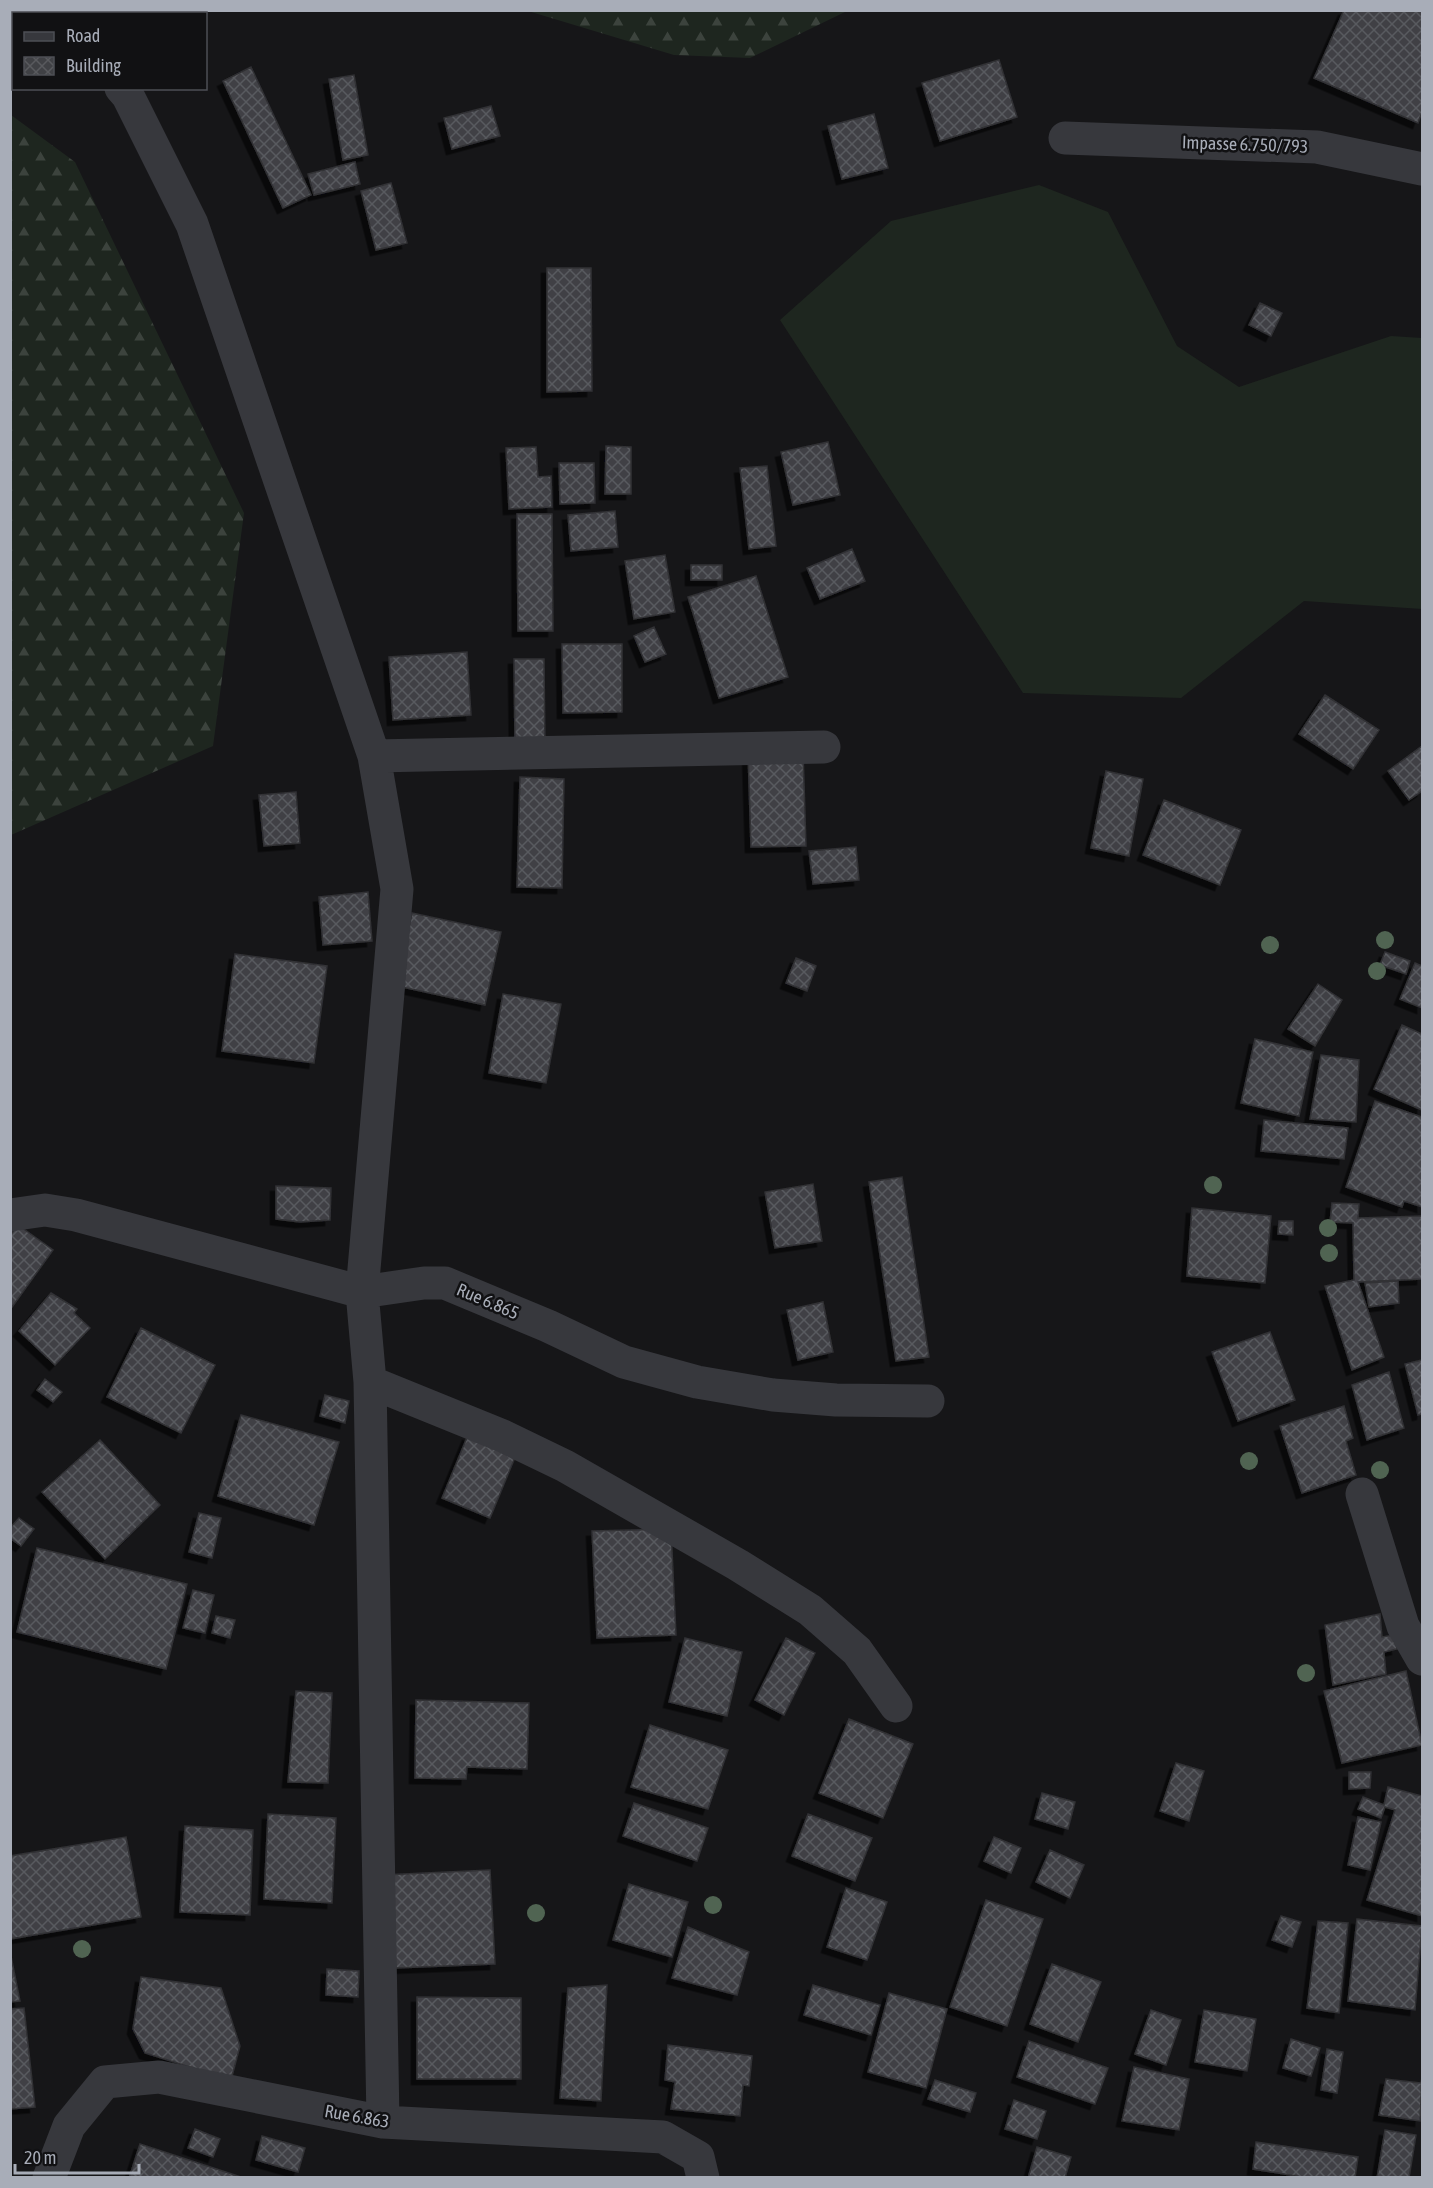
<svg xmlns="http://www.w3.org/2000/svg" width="1433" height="2188" font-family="'Asap Condensed',sans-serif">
<defs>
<pattern id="forest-firs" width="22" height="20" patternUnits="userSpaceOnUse" patternTransform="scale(1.5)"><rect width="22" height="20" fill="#1e261f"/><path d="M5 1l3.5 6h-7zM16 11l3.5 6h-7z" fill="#3c433d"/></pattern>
<pattern id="building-cross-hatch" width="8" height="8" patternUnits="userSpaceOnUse" patternTransform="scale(1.5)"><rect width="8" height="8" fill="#404145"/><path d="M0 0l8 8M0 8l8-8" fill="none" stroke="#595a5e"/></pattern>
<filter id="shadow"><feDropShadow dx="-5.5" dy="5.5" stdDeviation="0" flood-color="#0009"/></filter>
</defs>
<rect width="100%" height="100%" fill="#161618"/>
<path fill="#1e261f" d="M 1039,185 L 1108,212 L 1177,346 L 1239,387 L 1391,336 L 1422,338 L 1422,609 L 1304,601 L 1181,698 L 1023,693 L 780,320 L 891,221 Z"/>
<path fill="url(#forest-firs)" d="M 528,11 L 847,11 L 750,58 L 674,55 Z
M 11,115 L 75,162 L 244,513 L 213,746 L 11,835 Z"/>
<path fill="url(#building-cross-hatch)" stroke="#303034" stroke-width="1.5" filter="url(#shadow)" d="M 1344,10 L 1422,10 L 1422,112 L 1418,123 L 1314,78 Z
M 999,60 L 1017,117 L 940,141 L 922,83 Z
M 251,67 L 311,195 L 283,208 L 223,81 Z
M 354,75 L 368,155 L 343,160 L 329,79 Z
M 491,106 L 500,136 L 452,149 L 444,118 Z
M 874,114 L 888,168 L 842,179 L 828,126 Z
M 355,162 L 360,184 L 314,195 L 308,174 Z
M 391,183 L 407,243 L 376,250 L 361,191 Z
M 547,268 L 591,268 L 592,391 L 547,392 Z
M 1260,303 L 1282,313 L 1271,336 L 1249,325 Z
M 828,442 L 840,495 L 793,505 L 781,452 Z
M 606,446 L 631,447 L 631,494 L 605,494 Z
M 536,447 L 538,477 L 551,476 L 552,507 L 509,509 L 506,448 Z
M 559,463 L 594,463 L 595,503 L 560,504 Z
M 767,466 L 776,546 L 749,549 L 740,468 Z
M 615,511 L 618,547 L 571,551 L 568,515 Z
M 517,514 L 552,514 L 553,631 L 518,631 Z
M 852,549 L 865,581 L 820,599 L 807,568 Z
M 665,555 L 675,612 L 634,619 L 625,561 Z
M 691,565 L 722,565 L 722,580 L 691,580 Z
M 756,576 L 788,677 L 719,698 L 688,597 Z
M 654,627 L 666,654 L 645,662 L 634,636 Z
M 562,644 L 622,644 L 622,712 L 563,713 Z
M 467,652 L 471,715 L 393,720 L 389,657 Z
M 514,659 L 544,659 L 545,748 L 515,747 Z
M 1325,695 L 1379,730 L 1353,769 L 1299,734 Z
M 1422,746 L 1422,791 L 1409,800 L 1388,771 Z
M 803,751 L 806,846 L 751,847 L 748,752 Z
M 1106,771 L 1143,779 L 1129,856 L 1091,848 Z
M 520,777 L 564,779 L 562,888 L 517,887 Z
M 296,792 L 300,843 L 264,846 L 259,795 Z
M 1164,800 L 1241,830 L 1220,885 L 1143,855 Z
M 856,847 L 859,880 L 813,884 L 809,851 Z
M 368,892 L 372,941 L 323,945 L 319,897 Z
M 412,913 L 501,932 L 485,1005 L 397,986 Z
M 1385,952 L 1410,961 L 1406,974 L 1380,965 Z
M 235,954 L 327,966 L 314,1063 L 222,1051 Z
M 796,958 L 816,966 L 807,991 L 786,983 Z
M 1415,963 L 1422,966 L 1422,1008 L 1400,999 Z
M 1318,984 L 1342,1000 L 1315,1046 L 1288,1029 Z
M 503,994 L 561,1004 L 546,1083 L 489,1073 Z
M 1402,1025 L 1422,1034 L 1422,1110 L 1374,1089 Z
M 1255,1039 L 1313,1052 L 1299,1116 L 1241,1103 Z
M 1321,1055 L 1359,1060 L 1356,1122 L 1310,1119 Z
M 1375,1101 L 1422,1117 L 1422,1207 L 1404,1201 L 1402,1207 L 1346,1187 Z
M 1264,1120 L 1348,1128 L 1344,1159 L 1261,1151 Z
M 902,1177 L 929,1357 L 896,1361 L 869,1182 Z
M 813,1184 L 822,1241 L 775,1248 L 765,1192 Z
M 276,1186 L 331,1188 L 330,1220 L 300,1222 L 276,1219 Z
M 1332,1203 L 1359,1204 L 1358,1218 L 1422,1216 L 1422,1279 L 1358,1282 L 1384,1357 L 1352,1370 L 1325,1286 L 1354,1280 L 1353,1223 L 1330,1222 Z
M 1192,1208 L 1271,1216 L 1265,1283 L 1187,1276 Z
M 1279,1221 L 1293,1221 L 1293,1235 L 1278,1234 Z
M 18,1225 L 53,1250 L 10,1310 L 10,1235 Z
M 1398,1281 L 1399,1303 L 1369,1307 L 1365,1283 Z
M 51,1293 L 77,1309 L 74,1313 L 90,1328 L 55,1365 L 19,1331 Z
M 823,1302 L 833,1352 L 798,1360 L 787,1310 Z
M 141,1328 L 215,1365 L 181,1433 L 107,1397 Z
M 1270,1332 L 1295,1400 L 1238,1421 L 1212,1352 Z
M 1422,1360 L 1422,1414 L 1418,1415 L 1405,1364 Z
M 1389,1372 L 1404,1428 L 1367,1440 L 1352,1385 Z
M 45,1379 L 62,1392 L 53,1402 L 37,1390 Z
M 325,1395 L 349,1401 L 345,1423 L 320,1416 Z
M 1344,1406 L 1353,1438 L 1346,1441 L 1356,1475 L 1302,1493 L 1280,1426 Z
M 241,1415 L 339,1442 L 314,1525 L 218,1496 Z
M 468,1435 L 516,1455 L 490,1518 L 442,1498 Z
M 100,1440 L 160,1505 L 105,1559 L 42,1492 Z
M 199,1513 L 221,1518 L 212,1558 L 189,1552 Z
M 19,1518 L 34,1529 L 21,1546 L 10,1538 L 10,1528 Z
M 671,1529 L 676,1635 L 597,1638 L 592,1531 Z
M 37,1548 L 187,1584 L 166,1669 L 17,1632 Z
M 193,1590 L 214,1595 L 205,1633 L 183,1628 Z
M 1380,1614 L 1382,1637 L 1394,1635 L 1397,1649 L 1384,1652 L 1386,1674 L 1333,1685 L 1325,1625 Z
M 216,1616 L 235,1620 L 230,1638 L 212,1633 Z
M 685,1638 L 742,1652 L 727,1716 L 669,1702 Z
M 786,1638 L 815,1653 L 784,1715 L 755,1700 Z
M 1406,1671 L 1422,1745 L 1342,1763 L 1324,1691 Z
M 296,1691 L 332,1693 L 328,1783 L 288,1782 Z
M 416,1700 L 529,1703 L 527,1769 L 467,1767 L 466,1779 L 415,1778 Z
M 849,1719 L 913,1744 L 883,1818 L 819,1793 Z
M 650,1725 L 728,1750 L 708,1809 L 631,1787 Z
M 1176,1763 L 1204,1771 L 1189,1821 L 1160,1811 Z
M 1349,1772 L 1371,1772 L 1370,1788 L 1349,1789 Z
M 1388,1787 L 1422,1796 L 1422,1916 L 1367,1900 L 1395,1810 L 1385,1807 L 1381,1818 L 1358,1809 L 1363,1797 L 1384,1805 Z
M 1042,1793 L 1075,1802 L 1068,1829 L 1035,1819 Z
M 634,1803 L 708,1828 L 697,1861 L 623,1836 Z
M 268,1814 L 336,1818 L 332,1903 L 264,1899 Z
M 808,1814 L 872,1838 L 855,1881 L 792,1856 Z
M 1358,1817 L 1381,1822 L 1370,1870 L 1348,1865 Z
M 185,1826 L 253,1830 L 250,1915 L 180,1912 Z
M 126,1837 L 141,1917 L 10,1939 L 10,1856 Z
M 994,1837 L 1021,1848 L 1011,1873 L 984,1861 Z
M 1050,1850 L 1084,1865 L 1070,1898 L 1036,1882 Z
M 490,1870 L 495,1964 L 396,1968 L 382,1875 Z
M 629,1884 L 688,1902 L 672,1957 L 613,1940 Z
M 846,1888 L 887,1902 L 867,1960 L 827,1947 Z
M 986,1900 L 1043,1919 L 1007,2026 L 950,2007 Z
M 1281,1916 L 1301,1922 L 1292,1947 L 1272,1940 Z
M 1357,1919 L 1422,1926 L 1415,2010 L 1348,2001 Z
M 1318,1921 L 1348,1923 L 1339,2013 L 1307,2008 Z
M 688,1927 L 749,1952 L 737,1995 L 672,1978 Z
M 10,1951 L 20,2001 L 10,2002 Z
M 1052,1964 L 1101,1982 L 1078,2042 L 1030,2024 Z
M 327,1969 L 359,1971 L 358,1997 L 326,1995 Z
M 141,1977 L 221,1988 L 240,2046 L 231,2080 L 145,2053 L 133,2029 Z
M 607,1985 L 601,2101 L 560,2098 L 568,1988 Z
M 813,1985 L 880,2005 L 871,2035 L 804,2015 Z
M 889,1993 L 947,2009 L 926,2088 L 868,2072 Z
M 417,1997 L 521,1998 L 521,2079 L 417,2079 Z
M 24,2008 L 35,2107 L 10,2109 L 10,2009 Z
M 1151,2010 L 1181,2020 L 1166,2065 L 1135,2054 Z
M 1204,2010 L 1256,2019 L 1247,2071 L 1195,2062 Z
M 1291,2039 L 1320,2048 L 1311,2076 L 1283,2068 Z
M 1029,2041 L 1108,2068 L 1095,2104 L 1017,2077 Z
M 668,2045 L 752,2056 L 749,2086 L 743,2085 L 740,2116 L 671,2109 L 675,2082 L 665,2080 Z
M 1327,2049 L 1343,2052 L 1337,2093 L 1321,2090 Z
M 1134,2067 L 1189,2079 L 1179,2130 L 1122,2121 Z
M 1422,2078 L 1420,2121 L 1379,2115 L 1386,2079 L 1421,2083 Z
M 935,2080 L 976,2093 L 970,2112 L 928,2099 Z
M 1014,2100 L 1046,2111 L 1037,2139 L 1005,2129 Z
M 195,2129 L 220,2139 L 213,2157 L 188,2148 Z
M 1385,2130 L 1416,2135 L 1409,2178 L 1377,2178 Z
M 262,2136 L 305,2148 L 298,2172 L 256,2160 Z
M 1256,2142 L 1358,2157 L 1355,2178 L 1308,2178 L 1253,2169 Z
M 140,2144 L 244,2178 L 129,2178 Z
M 1037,2147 L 1071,2157 L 1065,2178 L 1028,2178 Z"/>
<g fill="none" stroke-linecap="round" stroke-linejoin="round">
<path stroke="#37383d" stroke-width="33" d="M 53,10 L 56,14
M 121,88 L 128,96 L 192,224 L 374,756 L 397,889 L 362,1292 L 370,1382 L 383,2122
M 1065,138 L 1317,147 L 1422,169
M 374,756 L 824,747
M 10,1215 L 45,1210 L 76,1215 L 362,1292 L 424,1283 L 445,1283 L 548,1326 L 624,1362 L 697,1382 L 773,1395 L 836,1400 L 928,1401
M 370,1382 L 503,1436 L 565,1466 L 738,1565 L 810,1610 L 857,1651 L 896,1706
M 1362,1494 L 1403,1626 L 1422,1659
M 49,2178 L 69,2126 L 105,2082 L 159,2077 L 383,2122 L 663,2137 L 698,2157 L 703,2178"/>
</g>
<g fill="#506452">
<circle cx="1385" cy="940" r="9"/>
<circle cx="1270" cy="945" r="9"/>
<circle cx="1377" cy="971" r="9"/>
<circle cx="1213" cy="1185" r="9"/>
<circle cx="1328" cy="1228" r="9"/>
<circle cx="1329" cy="1253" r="9"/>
<circle cx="1249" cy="1461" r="9"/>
<circle cx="1380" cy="1470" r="9"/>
<circle cx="1306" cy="1673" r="9"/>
<circle cx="713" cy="1905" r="9"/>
<circle cx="536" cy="1913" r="9"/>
<circle cx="82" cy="1949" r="9"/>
</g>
<g text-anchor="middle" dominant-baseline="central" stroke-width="5" stroke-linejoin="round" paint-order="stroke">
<g font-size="18" fill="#a8adb8" stroke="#111113">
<text transform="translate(1245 144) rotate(2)">Impasse 6.750/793</text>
<text transform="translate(488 1301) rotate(23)">Rue 6.865</text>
<text transform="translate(357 2116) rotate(10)">Rue 6.863</text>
</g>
</g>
<rect width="1433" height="2188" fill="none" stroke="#a8adb8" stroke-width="24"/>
<rect x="12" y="12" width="195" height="78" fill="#111113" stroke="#4d4f55" stroke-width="1.5"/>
<rect x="24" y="32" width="30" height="9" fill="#37383d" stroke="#4d4f55" stroke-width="1.5"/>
<text x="66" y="42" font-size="18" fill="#a8adb8">Road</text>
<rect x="24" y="57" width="30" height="18" fill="url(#building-cross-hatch)" stroke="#4d4f55" stroke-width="1.5"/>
<text x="66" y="72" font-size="18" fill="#a8adb8">Building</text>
<path d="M15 2164v9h124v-9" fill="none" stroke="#a8adb8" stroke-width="3"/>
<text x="24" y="2164" font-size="18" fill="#a8adb8" stroke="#111113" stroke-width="4.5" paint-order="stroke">20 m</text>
</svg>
